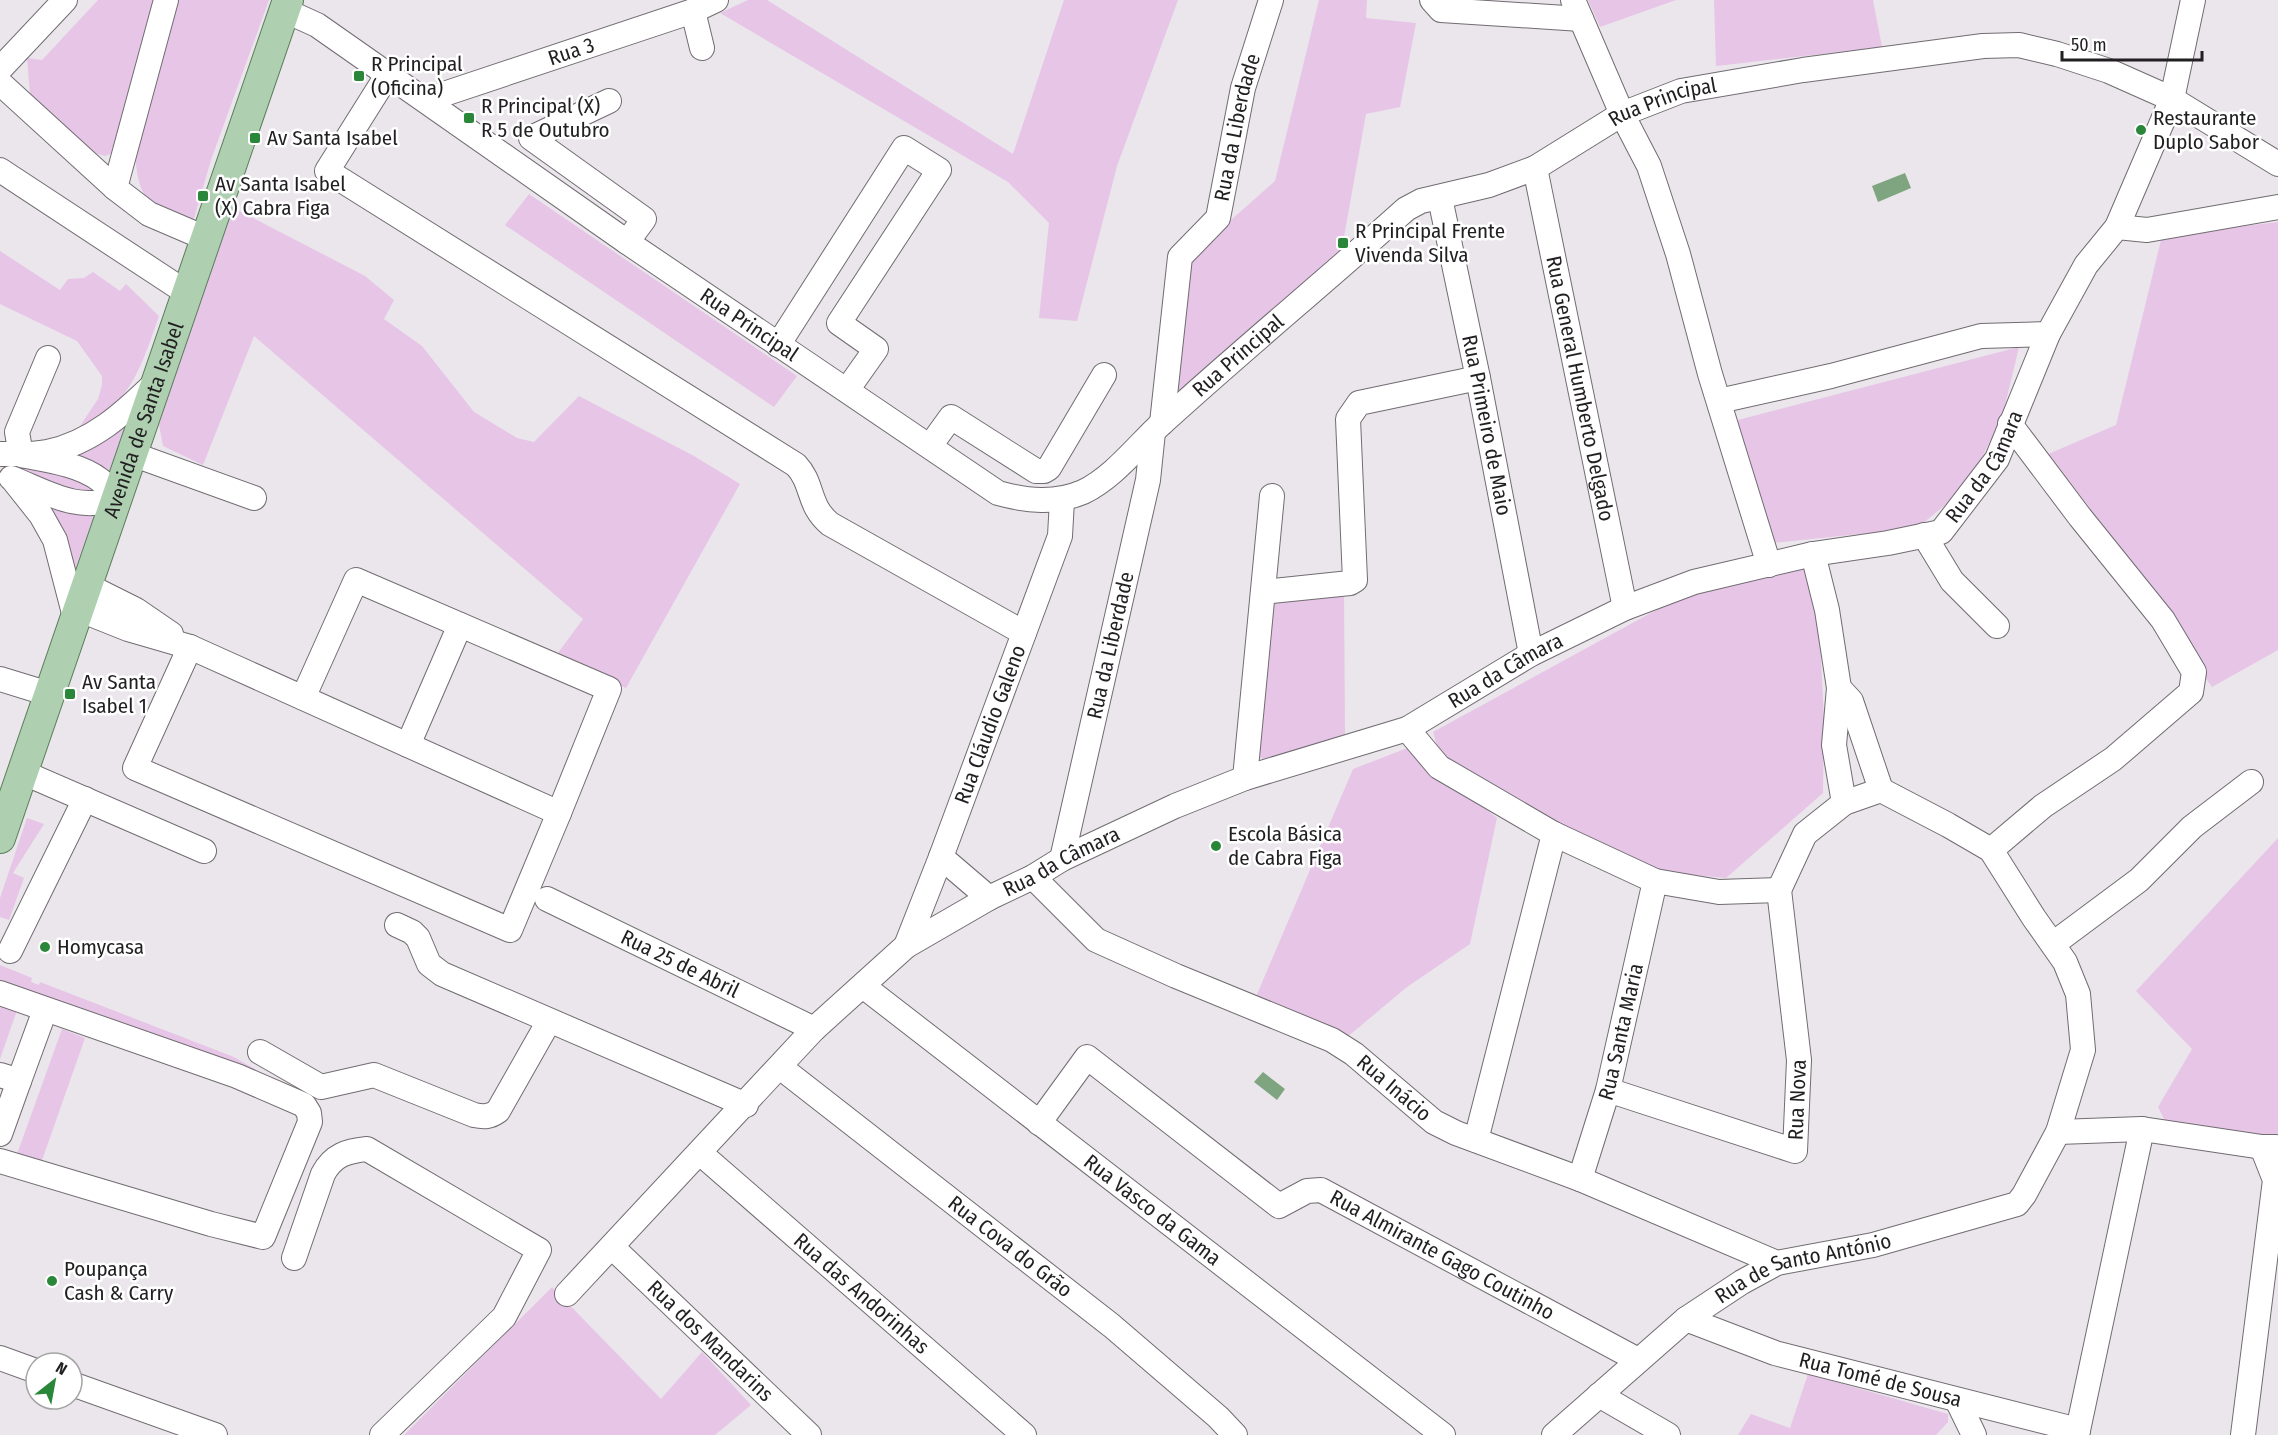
<svg xmlns="http://www.w3.org/2000/svg" width="2278" height="1435" font-family="'Fira Sans Condensed',sans-serif">
<rect width="100%" height="100%" fill="#ebe6eb"/>
<path fill="#e6c5e7" d="M 98,0 L 153,0 L 112,153 L 105,156 L 94,153 L 30,94 L 27,58 L 42,60 Z
M 176,0 L 269,0 L 211,160 L 193,222 C 150,204 139,205 135,154 Z
M 748,0 L 767,0 L 1013,154 L 1064,0 L 1178,0 L 1117,166 L 1077,321 L 1039,318 L 1049,223 L 1008,182 L 720,13 Z
M 1319,0 L 1367,0 L 1366,18 L 1416,23 L 1400,107 L 1366,114 L 1342,248 L 1175,394 L 1189,257 L 1275,181 Z
M 1588,0 L 1676,0 L 1600,27 Z
M 1714,0 L 1873,0 L 1882,47 L 1716,66 Z
M 529,194 L 797,376 L 774,407 L 505,225 Z
M 232,207 L 365,276 L 394,300 L 384,319 L 422,346 L 474,412 L 517,438 L 534,442 L 579,396 L 694,456 L 740,484 L 626,688 L 555,657 L 583,619 L 254,336 L 203,465 L 163,446 L 159,425 L 187,330 Z
M 2278,222 L 2278,650 L 2212,687 L 2046,455 L 2116,425 L 2162,236 Z
M 0,251 L 60,290 L 68,279 L 84,278 L 93,272 L 120,291 L 126,284 L 159,316 C 148,347 137,385 112,407 C 104,414 94,420 85,426 L 80,426 L 98,399 L 102,385 L 102,376 L 77,341 L 0,304 Z
M 2019,347 L 2002,418 L 1981,459 L 1950,501 L 1917,528 L 1772,543 L 1734,421 Z
M 126,422 L 109,473 L 68,454 Z
M 14,460 L 89,482 L 100,498 L 18,473 L 11,465 Z
M 35,495 L 96,512 L 73,574 Z
M 1804,564 L 1819,621 L 1824,719 L 1823,793 L 1726,878 L 1650,871 L 1545,824 L 1441,759 L 1433,732 L 1691,591 Z
M 1344,590 L 1345,737 L 1268,761 L 1253,754 L 1268,610 L 1275,598 Z
M 1410,747 L 1497,818 L 1470,944 L 1407,987 L 1346,1038 L 1255,999 L 1353,769 Z
M 27,818 L 44,824 L 13,873 L 24,878 L 9,920 L 0,917 L 0,898 Z
M 2278,838 L 2278,1136 L 2267,1136 L 2166,1123 L 2158,1107 L 2192,1049 L 2136,991 Z
M 0,965 L 32,978 L 31,982 L 39,985 L 40,982 L 234,1057 L 260,1072 L 98,1014 L 23,993 L 0,1059 Z
M 62,1029 L 85,1038 L 40,1166 L 16,1157 Z
M 552,1287 L 661,1399 L 702,1352 L 751,1405 L 715,1435 L 404,1435 Z
M 1808,1374 L 1948,1414 L 1948,1422 L 1936,1435 L 1738,1435 L 1751,1414 L 1790,1428 Z"/>
<path fill="#7ea580" d="M 1905,173 L 1911,188 L 1878,202 L 1872,186 Z
M 1263,1072 L 1285,1089 L 1277,1100 L 1254,1082 Z"/>
<g fill="none" stroke-linecap="round" stroke-linejoin="round">
<g stroke="#716c71" stroke-width="26">
<g id="minor">
<path d="M 166,0 L 115,188 L 149,214 L 205,238"/>
<path d="M 1432,0 L 1441,10 L 1581,19"/>
<path d="M 1573,0 L 1622,114 L 1649,166 L 1678,254 L 1710,374 L 1769,565"/>
<path id="s1" d="M 286,11 L 317,25 L 627,242 L 998,493 C 1027,501 1055,504 1083,492 C 1114,477 1137,446 1162,423 C 1242,350 1326,281 1406,209 L 1421,201 L 1489,185 L 1535,168 L 1622,114 L 1681,91 L 1803,70 L 1983,46 L 2019,45 L 2057,54 L 2109,71 L 2172,99 L 2278,164"/>
<path d="M 693,11 L 702,48"/>
<path d="M 0,69 L 65,0"/>
<path d="M 388,74 L 327,171 L 796,465 C 814,484 807,505 830,524 L 1024,633"/>
<path d="M 0,83 L 115,188"/>
<path id="s2" d="M 426,100 L 693,11 L 716,0"/>
<path d="M 609,101 L 531,138 L 644,219 L 627,242"/>
<path id="s3" d="M 1535,168 L 1625,608"/>
<path d="M 0,170 L 187,293"/>
<path id="s4" d="M 1440,198 L 1478,378 L 1531,654"/>
<path d="M 2117,227 L 2147,230 L 2278,207"/>
<path d="M 778,345 L 904,148 L 939,170 L 839,323 L 876,349 L 847,390"/>
<path d="M 1719,401 L 1831,376 L 1981,336 L 2048,334"/>
<path id="s5" d="M 1162,423 L 1180,257 L 1218,218 L 1243,88 L 1271,0"/>
<path d="M 930,446 L 951,417 L 1036,471 L 1044,471 L 1049,468 L 1104,375"/>
<path d="M 0,454 C 16,454 31,455 47,452 C 92,443 124,413 156,382"/>
<path d="M 132,454 L 254,498"/>
<path d="M 11,478 C 47,492 78,513 116,498 C 111,493 106,485 100,480 C 79,464 46,460 21,455 L 17,432 L 48,358"/>
<path d="M 14,481 L 41,515 L 55,540 L 75,617"/>
<path d="M 1924,535 L 1952,581 L 1997,626"/>
<path d="M 1813,554 L 1827,610 L 1839,688 L 1834,745 L 1844,803"/>
<path d="M 86,585 L 136,610 L 171,634"/>
<path d="M 1263,592 L 1350,583 L 1355,580 L 1348,419 L 1359,403 L 1478,378"/>
<path d="M 78,609 L 128,629 L 190,647 L 559,813 L 609,689 L 356,580 L 303,698"/>
<path d="M 190,647 L 135,768 L 510,930 L 559,813"/>
<path d="M 0,679 L 49,694"/>
<path d="M 1839,688 L 1851,701 L 1881,790"/>
<path d="M 1407,729 L 1439,767 L 1554,834 L 1655,881 L 1719,892 L 1779,890"/>
<path d="M 408,745 L 460,625"/>
<path d="M 22,772 L 204,851"/>
<path d="M 1245,778 L 1272,496"/>
<path d="M 1991,850 L 2043,806 L 2113,759 L 2191,692 L 2194,672 L 2163,620 L 2080,517 L 2010,424"/>
<path d="M 941,857 L 989,898"/>
<path id="s6" d="M 1062,859 L 1148,480 L 1153,432"/>
<path id="s7" d="M 1033,877 L 1096,940 L 1176,976 L 1332,1040 L 1354,1054 L 1434,1122 L 1456,1133 L 1580,1179 L 1777,1263"/>
<path id="s8" d="M 547,899 L 814,1029"/>
<path d="M 397,925 L 412,932 L 418,938 L 429,964 L 442,974 L 746,1105"/>
<path d="M 2053,944 L 2139,880 L 2192,827 L 2251,782"/>
<path id="s9" d="M 906,946 L 941,857 L 1060,536 L 1062,500"/>
<path d="M 10,951 L 85,799"/>
<path id="s10" d="M 863,986 L 1443,1435"/>
<path d="M 0,993 L 237,1076 L 304,1105 L 309,1113 L 310,1122 L 263,1237 L 211,1224 L 0,1161"/>
<path d="M 260,1052 L 321,1087 L 374,1075 L 474,1115 C 484,1117 490,1117 498,1111 L 549,1021"/>
<path id="s11" d="M 780,1067 L 1112,1326 L 1218,1417 L 1235,1435"/>
<path d="M 0,1075 L 19,1081 L 0,1134"/>
<path d="M 19,1081 L 45,1010"/>
<path id="s12" d="M 1608,1090 L 1795,1151 L 1799,1060 L 1779,890"/>
<path id="s13" d="M 1039,1123 L 1087,1057 L 1279,1206 L 1307,1191 L 1321,1190 L 1638,1360"/>
<path d="M 2058,1132 L 2142,1129 L 2262,1147 L 2276,1147"/>
<path d="M 1476,1140 L 1554,834"/>
<path id="s14" d="M 700,1153 L 1024,1435"/>
<path id="s15" d="M 1580,1179 L 1608,1090 L 1655,881"/>
<path id="s16" d="M 612,1247 L 809,1435"/>
<path d="M 294,1258 L 323,1174 C 333,1155 347,1151 367,1149 L 539,1250 L 504,1317 L 382,1435"/>
<path id="s17" d="M 567,1294 L 814,1029 L 906,946 L 989,898 L 1033,877 L 1062,859 L 1175,806 L 1245,778 L 1407,729 L 1531,654 L 1625,608 L 1694,582 L 1813,554 L 1888,543 L 1941,532 L 1997,459 L 2048,334 L 2086,265 L 2117,227 L 2172,99 L 2193,0"/>
<path id="s18" d="M 1686,1319 L 1775,1353 L 2078,1430"/>
<path d="M 0,1358 L 36,1371"/>
<path d="M 72,1384 L 215,1435"/>
<path d="M 1599,1395 L 1668,1435"/>
<path d="M 1957,1400 L 1974,1435"/>
<path id="s19" d="M 1554,1435 L 1686,1319 L 1742,1282 L 1777,1263 L 1873,1245 L 2017,1204 L 2024,1195 L 2058,1132 L 2083,1050 L 2078,994 L 2065,962 L 2034,918 L 1991,850 L 1948,825 L 1881,790 L 1844,803 L 1805,834 L 1779,890"/>
<path d="M 2077,1435 L 2142,1129"/>
<path d="M 2243,1435 L 2275,1180 L 2262,1147"/>
</g>
</g>
<g stroke="#5a7d5c" stroke-width="32">
<g id="major">
<path id="s20" d="M 0,838 L 288,0"/>
</g>
</g>
<use href="#minor" stroke="#fff" stroke-width="24"/>
<use href="#major" stroke="#afd0b0" stroke-width="30"/>
</g>
<g fill="#2a8638" stroke="#fff" stroke-width="2">
<rect x="353" y="70" width="12" height="12" rx="3"/>
<rect x="463" y="112" width="12" height="12" rx="3"/>
<circle cx="2141" cy="130" r="6"/>
<rect x="249" y="132" width="12" height="12" rx="3"/>
<rect x="197" y="190" width="12" height="12" rx="3"/>
<rect x="1337" y="237" width="12" height="12" rx="3"/>
<rect x="64" y="688" width="12" height="12" rx="3"/>
<circle cx="1216" cy="846" r="6"/>
<circle cx="45" cy="947" r="6"/>
<circle cx="52" cy="1281" r="6"/>
</g>
<g text-anchor="middle" dominant-baseline="central" stroke-width="5" stroke-linejoin="round" paint-order="stroke">
<g font-size="21" fill="#211f21" stroke="#fff">
<text stroke="none"><textPath href="#s2" startOffset="153">Rua 3</textPath></text>
<text stroke="none"><textPath href="#s1" startOffset="1658">Rua Principal</textPath></text>
<text stroke="none"><textPath href="#s5" startOffset="314">Rua da Liberdade</textPath></text>
<text stroke="none"><textPath href="#s1" startOffset="560">Rua Principal</textPath></text>
<text stroke="none"><textPath href="#s1" startOffset="1154">Rua Principal</textPath></text>
<text stroke="none"><textPath href="#s3" startOffset="225">Rua General Humberto Delgado</textPath></text>
<text stroke="none"><textPath href="#s20" startOffset="442">Avenida de Santa Isabel</textPath></text>
<text stroke="none"><textPath href="#s4" startOffset="232">Rua Primeiro de Maio</textPath></text>
<text stroke="none"><textPath href="#s17" startOffset="1689">Rua da Câmara</textPath></text>
<text stroke="none"><textPath href="#s6" startOffset="219">Rua da Liberdade</textPath></text>
<text stroke="none"><textPath href="#s17" startOffset="1149">Rua da Câmara</textPath></text>
<text stroke="none"><textPath href="#s9" startOffset="237">Rua Cláudio Galeno</textPath></text>
<text stroke="none"><textPath href="#s17" startOffset="663">Rua da Câmara</textPath></text>
<text stroke="none"><textPath href="#s8" startOffset="148">Rua 25 de Abril</textPath></text>
<text stroke="none"><textPath href="#s15" startOffset="153">Rua Santa Maria</textPath></text>
<text stroke="none"><textPath href="#s7" startOffset="424">Rua Inácio</textPath></text>
<text stroke="none"><textPath href="#s12" startOffset="248">Rua Nova</textPath></text>
<text stroke="none"><textPath href="#s10" startOffset="366">Rua Vasco da Gama</textPath></text>
<text stroke="none"><textPath href="#s11" startOffset="292">Rua Cova do Grão</textPath></text>
<text stroke="none"><textPath href="#s13" startOffset="508">Rua Almirante Gago Coutinho</textPath></text>
<text stroke="none"><textPath href="#s19" startOffset="306">Rua de Santo António</textPath></text>
<text stroke="none"><textPath href="#s14" startOffset="214">Rua das Andorinhas</textPath></text>
<text stroke="none"><textPath href="#s16" startOffset="136">Rua dos Mandarins</textPath></text>
<text stroke="none"><textPath href="#s18" startOffset="204">Rua Tomé de Sousa</textPath></text>
</g>
<g font-size="21" fill="#211f21" stroke="#fff" text-anchor="start">
<text x="371" y="64">R Principal<tspan x="371" dy="24">(Oficina)</tspan></text>
<text x="481" y="106">R Principal (X)<tspan x="481" dy="24">R 5 de Outubro</tspan></text>
<text x="2153" y="118">Restaurante<tspan x="2153" dy="24">Duplo Sabor</tspan></text>
<text x="267" y="138">Av Santa Isabel</text>
<text x="215" y="184">Av Santa Isabel<tspan x="215" dy="24">(X) Cabra Figa</tspan></text>
<text x="1355" y="231">R Principal Frente<tspan x="1355" dy="24">Vivenda Silva</tspan></text>
<text x="82" y="682">Av Santa<tspan x="82" dy="24">Isabel 1</tspan></text>
<text x="1228" y="834">Escola Básica<tspan x="1228" dy="24">de Cabra Figa</tspan></text>
<text x="57" y="947">Homycasa</text>
<text x="64" y="1269">Poupança<tspan x="64" dy="24">Cash &amp; Carry</tspan></text>
</g>
</g>
<g transform="translate(54 1381) rotate(31)"><circle r="28" fill="#ffffff" stroke="#a6a5a6" stroke-width="1.5"/>
<path d="M0-4.5L10 22L0 15L-10 22Z" fill="#2a8638"/>
<text y="-9" font-size="16" font-weight="bold" text-anchor="middle" fill="#211f21">N</text>
</g>
<path d="M2062 51v9h140v-9" fill="none" stroke="#211f21" stroke-width="3"/>
<text x="2071" y="51" font-size="18" fill="#211f21" stroke="#ffffff" stroke-width="4.5" paint-order="stroke">50 m</text>
</svg>
